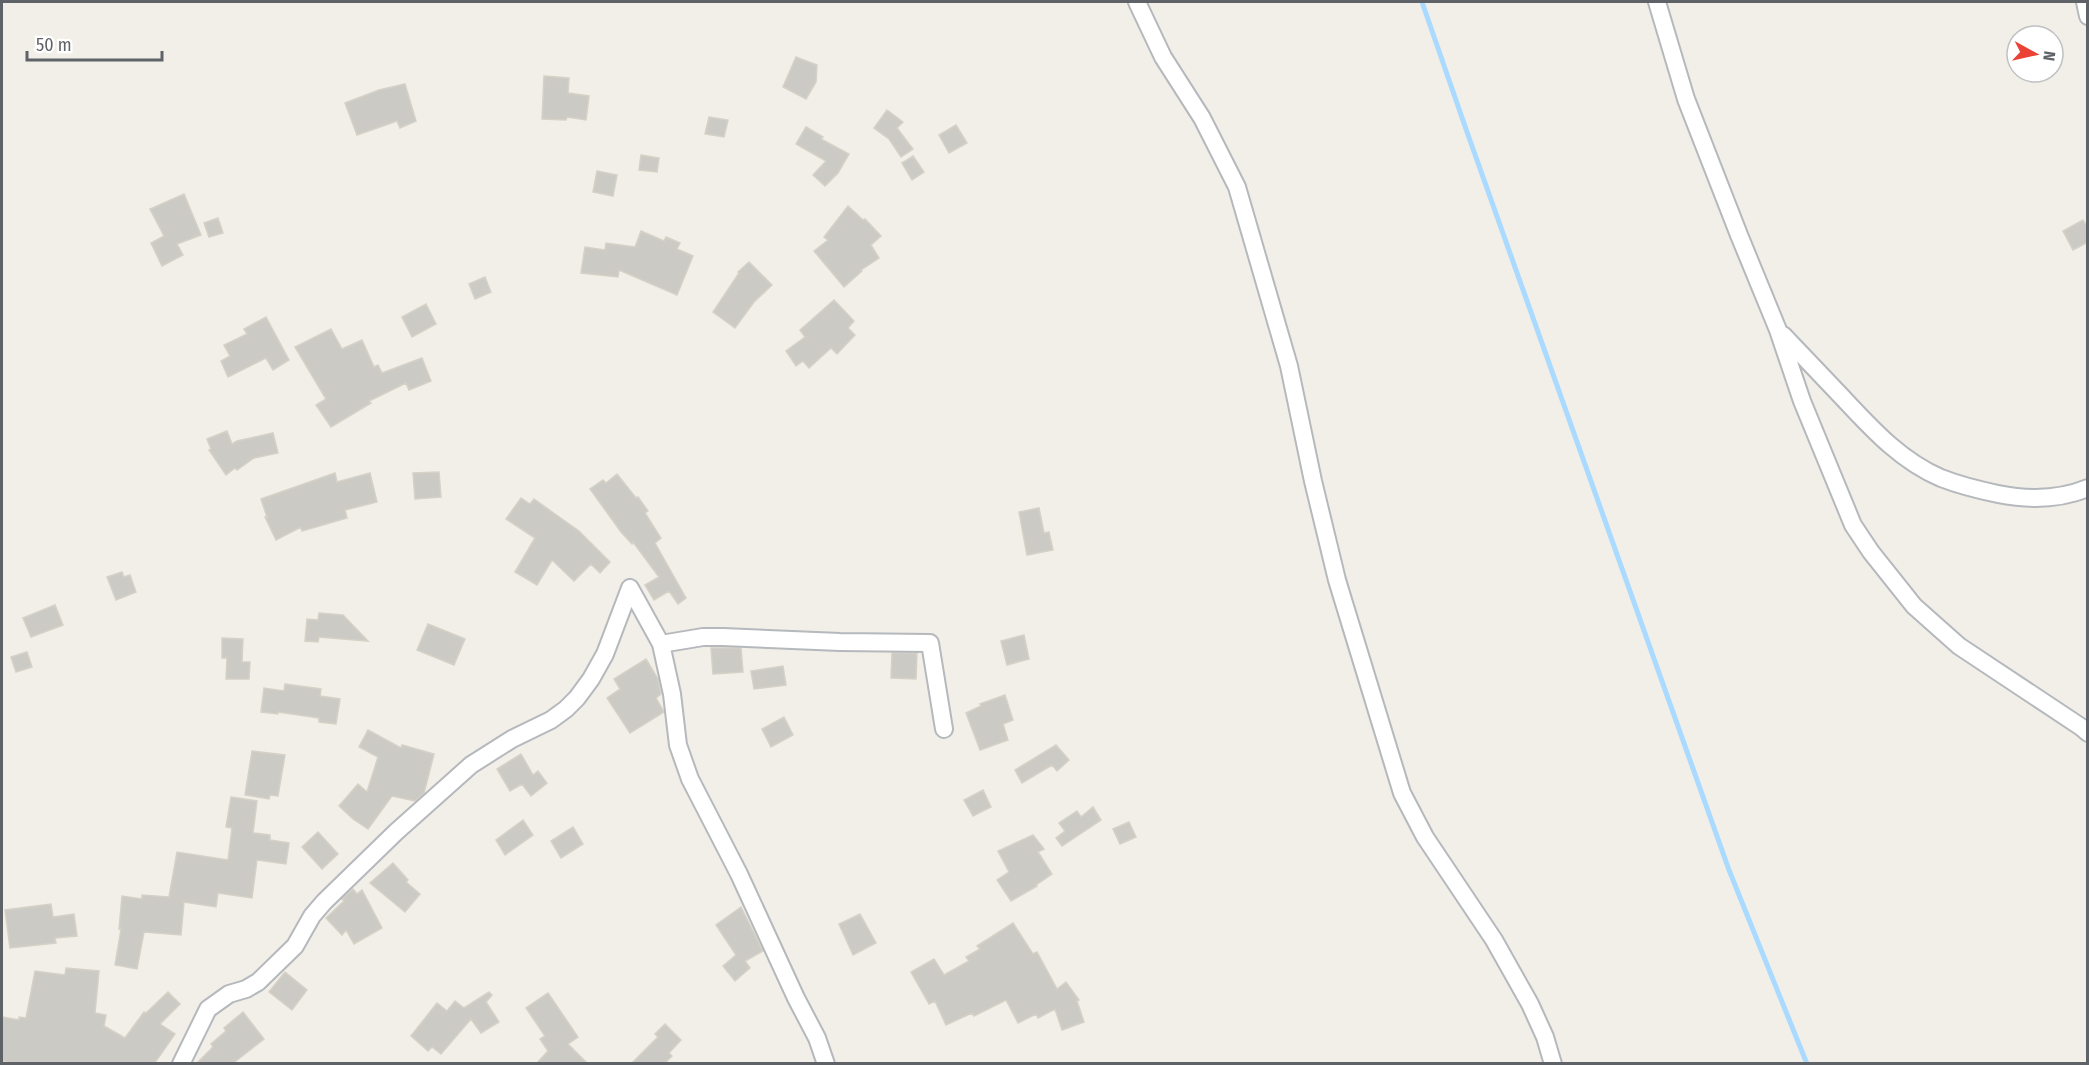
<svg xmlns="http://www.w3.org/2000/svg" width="2089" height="1065" font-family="'Fira Sans Condensed',sans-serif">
<rect width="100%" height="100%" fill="#f1efe8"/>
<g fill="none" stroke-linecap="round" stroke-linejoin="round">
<path stroke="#aadaff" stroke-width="5" d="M 1422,2 L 1467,132 L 1729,870 L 1807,1064"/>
</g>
<path fill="#cccac5" stroke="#d6d1c6" stroke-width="1.5" d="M 796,57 L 817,65 L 816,82 L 806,99 L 783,87 Z
M 544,76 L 569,78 L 568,93 L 589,96 L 586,120 L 567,117 L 566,120 L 542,119 Z
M 405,84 L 416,121 L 400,128 L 397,121 L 357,135 L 345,103 L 379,90 Z
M 887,110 L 903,122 L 897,128 L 913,149 L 901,157 L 889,139 L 874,128 Z
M 709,117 L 728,120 L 724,137 L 705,134 Z
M 956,125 L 967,143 L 949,153 L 939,135 Z
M 806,127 L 823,137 L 821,139 L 849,154 L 838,173 L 825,186 L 813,175 L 826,161 L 796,144 Z
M 641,155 L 659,158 L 657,172 L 639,170 Z
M 913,156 L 924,172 L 912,180 L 902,163 Z
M 597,171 L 617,175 L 613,196 L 593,192 Z
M 184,194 L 201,235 L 177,244 L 183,255 L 162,266 L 151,243 L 164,236 L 150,209 Z
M 848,206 L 863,220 L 865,219 L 881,236 L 871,245 L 879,258 L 861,270 L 862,271 L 844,287 L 814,251 L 828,240 L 824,237 Z
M 218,218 L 223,233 L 209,237 L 204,223 Z
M 2083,220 L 2088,228 L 2088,242 L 2073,250 L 2063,231 Z
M 641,231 L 664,241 L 666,237 L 680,243 L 677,249 L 693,256 L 677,295 L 619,270 L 618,277 L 581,273 L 585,247 L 605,250 L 606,243 L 635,247 Z
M 749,262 L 772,285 L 754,302 L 735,328 L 713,312 L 739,273 L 738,272 Z
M 485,277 L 491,292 L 475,299 L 469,284 Z
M 834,300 L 854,321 L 848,328 L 855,335 L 837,354 L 831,348 L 809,368 L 803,361 L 796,366 L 786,351 L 805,337 L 800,330 Z
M 426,304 L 436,324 L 412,337 L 402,317 Z
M 266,317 L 289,360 L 273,370 L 266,358 L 228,377 L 221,361 L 230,356 L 224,345 L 247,334 L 244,329 Z
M 331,329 L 342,349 L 362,340 L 374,367 L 378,365 L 382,373 L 422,358 L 431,381 L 409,390 L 406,383 L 369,401 L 371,403 L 331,427 L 316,405 L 326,399 L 295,347 Z
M 227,431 L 232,444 L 237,441 L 273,433 L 278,453 L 254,458 L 237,470 L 235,468 L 226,475 L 209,450 L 211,449 L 207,439 Z
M 439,472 L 441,497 L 415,499 L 413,473 Z
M 335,473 L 337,482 L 370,473 L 377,502 L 345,510 L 347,518 L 302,531 L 301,527 L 276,540 L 265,517 L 267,517 L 261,499 Z
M 617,474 L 636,498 L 638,497 L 648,511 L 645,513 L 661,538 L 655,543 L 686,598 L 678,604 L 669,591 L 654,600 L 645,585 L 659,577 L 633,542 L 632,544 L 621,532 L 590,489 L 603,480 L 606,483 Z
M 521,498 L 530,504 L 534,499 L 555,514 L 579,531 L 610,562 L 600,573 L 591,564 L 574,581 L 552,560 L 537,585 L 515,572 L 535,538 L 506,519 Z
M 1039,508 L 1044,533 L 1049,532 L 1053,550 L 1027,555 L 1019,512 Z
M 122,572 L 124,577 L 130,575 L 136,592 L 116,600 L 107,577 Z
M 55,605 L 63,625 L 31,637 L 23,618 Z
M 319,613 L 343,615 L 368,641 L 319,637 L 318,642 L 305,641 L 307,619 L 318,620 Z
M 428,624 L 465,639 L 454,665 L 417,650 Z
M 1024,635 L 1029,659 L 1007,665 L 1001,641 Z
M 222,638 L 243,639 L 242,662 L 250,662 L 249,679 L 226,679 L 227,658 L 222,658 Z
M 711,648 L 741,648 L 743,672 L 713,674 Z
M 27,652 L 32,667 L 16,672 L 11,657 Z
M 892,653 L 917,653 L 916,679 L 891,678 Z
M 646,659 L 658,679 L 661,694 L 656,698 L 664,712 L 630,733 L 607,698 L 620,689 L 614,679 Z
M 783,666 L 786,685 L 754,689 L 751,671 Z
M 285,684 L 321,689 L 320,696 L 340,699 L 336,724 L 319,722 L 319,718 L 278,712 L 278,714 L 261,712 L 264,688 L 284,691 Z
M 1005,695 L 1013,720 L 1003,724 L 1008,740 L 980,750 L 966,713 L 981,706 L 980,704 Z
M 784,717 L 793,735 L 771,747 L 762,729 Z
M 368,730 L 401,748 L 402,745 L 434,754 L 424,793 L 415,801 L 392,796 L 368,829 L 353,819 L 339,806 L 358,784 L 367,792 L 378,757 L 359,747 Z
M 1056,745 L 1069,760 L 1057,771 L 1052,765 L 1022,783 L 1015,770 Z
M 252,751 L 285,755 L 278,796 L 270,795 L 269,799 L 245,795 Z
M 521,754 L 533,775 L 538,771 L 547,783 L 531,796 L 522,784 L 510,791 L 497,769 Z
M 983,790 L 991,807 L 973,816 L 964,800 Z
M 231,797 L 257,801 L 253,833 L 270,835 L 270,840 L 289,843 L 286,864 L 257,860 L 252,898 L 218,893 L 216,907 L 184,902 L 181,935 L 144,932 L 137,969 L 115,965 L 121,929 L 119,929 L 122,896 L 142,899 L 142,895 L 169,897 L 177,852 L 228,860 L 232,828 L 226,827 Z
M 1093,807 L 1101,820 L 1062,846 L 1056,838 L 1065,831 L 1059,823 L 1077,811 L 1081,817 Z
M 523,820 L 533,835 L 505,855 L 496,840 Z
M 1129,822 L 1136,837 L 1120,844 L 1113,829 Z
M 573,827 L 583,844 L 561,858 L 551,841 Z
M 318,832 L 338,854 L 322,869 L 302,847 Z
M 1033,835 L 1044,849 L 1038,852 L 1052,874 L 1036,885 L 1037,886 L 1011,901 L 997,880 L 1009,872 L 998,851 Z
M 393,863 L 408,880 L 406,882 L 420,894 L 405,912 L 370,883 Z
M 353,889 L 357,894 L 362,890 L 382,928 L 354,944 L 346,930 L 342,935 L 326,918 L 344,901 L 342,899 Z
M 51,904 L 53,917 L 74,914 L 77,936 L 55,938 L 56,943 L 10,948 L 5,910 Z
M 741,907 L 763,951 L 745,961 L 750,968 L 735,981 L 723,966 L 736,955 L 716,925 Z
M 860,914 L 876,943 L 853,955 L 839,924 Z
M 1013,923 L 1033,954 L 1037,952 L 1057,989 L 1066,982 L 1079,1000 L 1077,1001 L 1084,1022 L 1062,1030 L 1055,1009 L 1038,1018 L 1036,1014 L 1018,1023 L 1006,1000 L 974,1016 L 972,1013 L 946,1025 L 935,1001 L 929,1004 L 911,972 L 934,959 L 944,975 L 969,961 L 966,957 L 980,949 L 977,946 Z
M 66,968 L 99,971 L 95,1013 L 106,1015 L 104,1026 L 125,1038 L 144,1012 L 146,1013 L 168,992 L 180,1004 L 160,1024 L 175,1034 L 154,1064 L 15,1064 L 2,1061 L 2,1017 L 19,1020 L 19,1017 L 26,1018 L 35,971 L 65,975 Z
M 285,972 L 307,990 L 292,1010 L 269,992 Z
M 489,992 L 492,995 L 486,1002 L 499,1022 L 481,1033 L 471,1019 L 441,1054 L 432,1047 L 428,1051 L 411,1036 L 437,1003 L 447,1011 L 455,1001 L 464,1008 Z
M 548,993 L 578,1037 L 568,1044 L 588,1064 L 536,1064 L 548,1051 L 540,1039 L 545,1036 L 526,1008 Z
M 243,1012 L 264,1039 L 232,1064 L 196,1064 L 213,1047 L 211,1044 L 226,1031 L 224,1028 Z
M 665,1024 L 681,1040 L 669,1053 L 672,1056 L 664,1064 L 631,1064 L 658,1037 L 655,1034 Z"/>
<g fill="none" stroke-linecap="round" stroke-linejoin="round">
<g stroke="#b5b8bc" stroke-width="20">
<path id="minor" d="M 1137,2 L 1163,57 L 1202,118 L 1237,187 L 1289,366 L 1313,481 L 1337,580 L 1402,793 L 1425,837 L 1494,940 L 1530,1004 L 1545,1037 L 1553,1064
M 1657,2 L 1686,99 L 1739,235 L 1778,330 L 1802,401 L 1853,525 L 1871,552 L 1914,606 L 1959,646 L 2081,727 L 2088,733
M 2085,2 L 2088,16
M 1783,335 C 1803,356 1823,377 1843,398 C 1872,429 1901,461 1941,478 C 1959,485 1979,490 1998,494 C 2028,500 2059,500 2088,488
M 630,588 L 661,644 L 672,694 L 678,745 L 690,779 L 739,874 L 796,998 L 817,1038 L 826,1064
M 661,644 L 703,637 L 723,637 L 840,642 L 930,643 L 944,729
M 181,1064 L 208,1009 L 229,994 L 246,989 L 258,982 L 295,946 L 312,916 L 324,902 L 396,832 L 471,765 L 512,739 L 551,720 L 566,709 L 577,698 L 591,679 L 605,654 L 630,588"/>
</g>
<use href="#minor" stroke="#fff" stroke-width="16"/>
</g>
<rect width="2089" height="1065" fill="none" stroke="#5f6368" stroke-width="6"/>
<g transform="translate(2035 54) rotate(98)"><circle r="28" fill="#ffffff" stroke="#bfc1c3" stroke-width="1.5"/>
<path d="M0-4.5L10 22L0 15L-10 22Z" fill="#ea4335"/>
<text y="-9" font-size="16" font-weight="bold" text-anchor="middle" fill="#5f6368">N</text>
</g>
<path d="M27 51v9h135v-9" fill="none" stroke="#5f6368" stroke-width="3"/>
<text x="36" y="51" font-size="18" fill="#5f6368" stroke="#ffffff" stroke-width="4.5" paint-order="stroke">50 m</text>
</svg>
